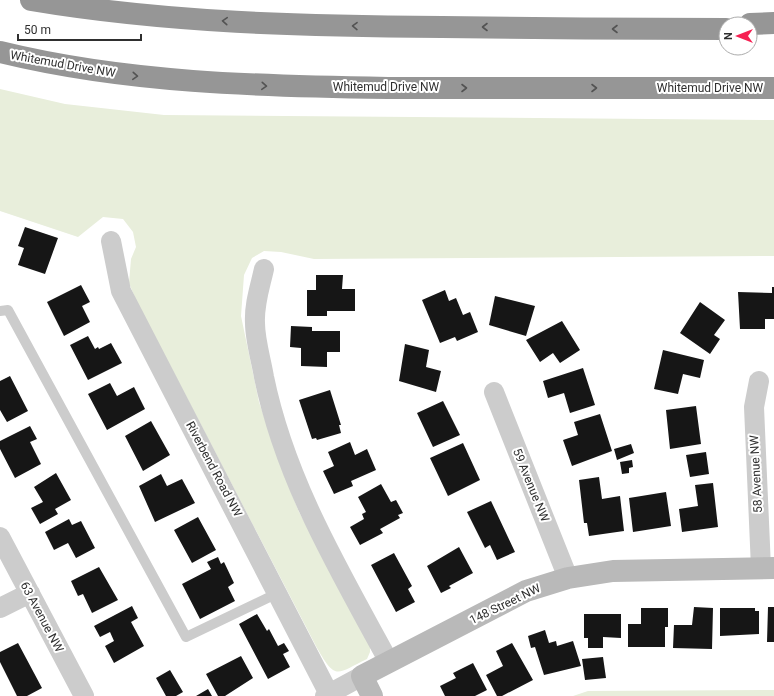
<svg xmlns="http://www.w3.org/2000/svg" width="774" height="696" font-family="Roboto,sans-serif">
<rect width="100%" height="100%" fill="#fff"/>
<path fill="#e8eedb" d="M 0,89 L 65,104 L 164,115 L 774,120 L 774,256 L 314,259 L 281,252 L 264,251 L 252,258 L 244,275 L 241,316 L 259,402 L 281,467 L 299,512 L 370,645 L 370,652 L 367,659 C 336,674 336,681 317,648 L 136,300 L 129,283 L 131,259 L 136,247 L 133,232 L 123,219 L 103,217 L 78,237 L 0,211 Z
M 774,690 L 774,696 L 573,696 L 588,691 Z"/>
<path fill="#161616" d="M 25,227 L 58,238 L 45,274 L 18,265 L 24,248 L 18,246 Z
M 316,275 L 343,275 L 342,289 L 355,289 L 355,311 L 327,311 L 327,316 L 307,316 L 307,290 L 316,290 Z
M 81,285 L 90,302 L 82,306 L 90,322 L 64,336 L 47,302 Z
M 772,287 L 774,287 L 774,319 L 765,319 L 765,329 L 740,329 L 738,292 L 772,293 Z
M 445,290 L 449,301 L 456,298 L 463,315 L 470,312 L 478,332 L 457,341 L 455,337 L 440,343 L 422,300 Z
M 495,296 L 535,306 L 526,336 L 489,325 Z
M 700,302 L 725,320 L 714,335 L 720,339 L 710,354 L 680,333 Z
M 562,321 L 580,350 L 560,363 L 553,353 L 540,362 L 526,340 Z
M 291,326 L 312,327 L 312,331 L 340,331 L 340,352 L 327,352 L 327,367 L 301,366 L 301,348 L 290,347 Z
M 88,336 L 95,349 L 98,347 L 99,349 L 111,343 L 122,363 L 88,380 L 70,345 Z
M 405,344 L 429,350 L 426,367 L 441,371 L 436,392 L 399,381 Z
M 663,350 L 704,360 L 700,378 L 683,374 L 678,394 L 654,389 Z
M 583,368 L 595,405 L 570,413 L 564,393 L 548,398 L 543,381 Z
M 10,376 L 28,411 L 7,422 L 0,410 L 0,381 Z
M 110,383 L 117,396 L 134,387 L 145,409 L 107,430 L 88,394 Z
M 330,390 L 341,425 L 339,425 L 341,433 L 317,440 L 316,438 L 312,439 L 299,400 Z
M 443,401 L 460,435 L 433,447 L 417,413 Z
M 696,406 L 701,444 L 670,449 L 666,410 Z
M 600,414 L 612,451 L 572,466 L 563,440 L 578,435 L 574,422 Z
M 151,421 L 170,455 L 143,471 L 125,436 Z
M 30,426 L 37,439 L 30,442 L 41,464 L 15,478 L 0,449 L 0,441 Z
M 350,442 L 355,455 L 367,449 L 376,470 L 351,481 L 353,486 L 334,494 L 323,471 L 334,466 L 328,452 Z
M 463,443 L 480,480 L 448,496 L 430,458 Z
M 631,444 L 634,453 L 617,460 L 614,449 Z
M 706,452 L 709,474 L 690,477 L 686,455 Z
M 632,460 L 633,467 L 629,468 L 629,473 L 622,474 L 620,462 Z
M 56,473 L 71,500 L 55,509 L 58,514 L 40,524 L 31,508 L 43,502 L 34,487 Z
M 161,474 L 167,486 L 182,479 L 195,503 L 155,522 L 139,486 Z
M 599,477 L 602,499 L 620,496 L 624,531 L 589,536 L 587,523 L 584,523 L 579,480 Z
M 713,483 L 718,527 L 682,532 L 679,509 L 698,506 L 695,485 Z
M 381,484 L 391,502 L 396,500 L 403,513 L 398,515 L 400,518 L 380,529 L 383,533 L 360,545 L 350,527 L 364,519 L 362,514 L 366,512 L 358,497 Z
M 666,492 L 671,526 L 633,532 L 629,498 Z
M 491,501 L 515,552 L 497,560 L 490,545 L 485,548 L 467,512 Z
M 198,517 L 216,550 L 192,563 L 174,530 Z
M 69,519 L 72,525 L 81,521 L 95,548 L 76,558 L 68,543 L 54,550 L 45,532 Z
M 459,547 L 473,573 L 449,586 L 451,588 L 441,593 L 427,566 Z
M 394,553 L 412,586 L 408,589 L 415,602 L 396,612 L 371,565 Z
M 218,557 L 221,564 L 224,562 L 234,583 L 228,587 L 235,601 L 200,619 L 182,584 L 211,569 L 207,562 Z
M 99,567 L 118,600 L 92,613 L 83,594 L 78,596 L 71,581 Z
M 132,606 L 138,618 L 131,622 L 144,646 L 114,663 L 105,646 L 114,641 L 110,632 L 100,637 L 94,626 Z
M 694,607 L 713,608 L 712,649 L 673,648 L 674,625 L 692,625 Z
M 768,607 L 774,607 L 774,642 L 767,642 Z
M 641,608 L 668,608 L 668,627 L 665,627 L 665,647 L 628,647 L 628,624 L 641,624 Z
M 720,608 L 755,608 L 755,611 L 759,611 L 759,634 L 720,636 Z
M 257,614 L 267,631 L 269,629 L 278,646 L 284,643 L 289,651 L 283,654 L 290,667 L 268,679 L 239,624 Z
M 584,614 L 621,614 L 621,638 L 603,637 L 603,648 L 588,648 L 588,638 L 584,638 Z
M 545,630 L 549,643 L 556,641 L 557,646 L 573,641 L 581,666 L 544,675 L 535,647 L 531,648 L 528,636 Z
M 18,643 L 42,688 L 27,696 L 17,696 L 0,662 L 0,652 Z
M 512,643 L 533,680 L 502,696 L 497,696 L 486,675 L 503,666 L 496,651 Z
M 241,656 L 253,678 L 225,696 L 218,696 L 206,674 Z
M 603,657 L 606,678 L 585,680 L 582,659 Z
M 473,663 L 487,690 L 475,696 L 445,696 L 440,686 L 456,678 L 453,673 Z
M 170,670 L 183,692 L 176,696 L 166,696 L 156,678 Z
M 208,689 L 212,696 L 196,696 Z"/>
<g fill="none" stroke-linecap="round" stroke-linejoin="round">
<path stroke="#ccc" stroke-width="10" d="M 0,311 L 8,310 L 186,637 L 278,593"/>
<path stroke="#ccc" stroke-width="20" d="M 111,241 L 121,291 L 329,694
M 264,269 C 260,287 254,304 255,323 C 255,340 261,359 264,377 C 285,480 339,570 389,662
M 759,381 L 754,407 L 761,568
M 494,392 L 568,578
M 0,537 L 84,696
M 0,608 L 30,593
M 325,696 L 362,676"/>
<path stroke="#b9b9b9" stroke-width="22" d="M 372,696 L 362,676 L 526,591 L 568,578 L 613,571 L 774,568"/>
<path stroke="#969696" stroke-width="22" d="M 31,0 C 167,23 305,26 442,27 C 537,28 631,29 726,29
M 750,24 L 774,23
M 0,52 C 126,83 258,86 388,88 C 516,89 645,88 774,88"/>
</g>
<defs><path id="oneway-chevron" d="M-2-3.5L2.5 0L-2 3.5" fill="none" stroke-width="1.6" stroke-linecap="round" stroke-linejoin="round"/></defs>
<g stroke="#535353">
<use href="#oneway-chevron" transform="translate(225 21) rotate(-176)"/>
<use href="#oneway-chevron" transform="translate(355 26) rotate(-179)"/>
<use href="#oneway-chevron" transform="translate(485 27) rotate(-180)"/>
<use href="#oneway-chevron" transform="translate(615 29) rotate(-180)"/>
<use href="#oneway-chevron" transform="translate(135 76) rotate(4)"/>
<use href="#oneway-chevron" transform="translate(264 86) rotate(4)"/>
<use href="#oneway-chevron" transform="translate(464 88)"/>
<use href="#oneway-chevron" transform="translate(594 88)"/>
</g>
<g text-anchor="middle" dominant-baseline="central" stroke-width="4" stroke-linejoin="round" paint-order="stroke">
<g font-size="12" fill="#2f2f2f" stroke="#fff">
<text transform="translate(63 64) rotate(10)">Whitemud Drive NW</text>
<text x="386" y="87">Whitemud Drive NW</text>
<text x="710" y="88">Whitemud Drive NW</text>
<text transform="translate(214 469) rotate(62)">Riverbend Road NW</text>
<text transform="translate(756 474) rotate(-93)">58 Avenue NW</text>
<text transform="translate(531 485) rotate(68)">59 Avenue NW</text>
<text transform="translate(505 604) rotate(-26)">148 Street NW</text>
<text transform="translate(42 617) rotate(62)">63 Avenue NW</text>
</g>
</g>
<g transform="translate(738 36) rotate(270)"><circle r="19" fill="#ffffff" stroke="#acacac"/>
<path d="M0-3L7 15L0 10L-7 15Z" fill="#f62052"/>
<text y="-6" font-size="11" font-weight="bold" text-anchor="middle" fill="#2f2f2f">N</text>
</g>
<path d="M18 34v6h123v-6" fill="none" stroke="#2f2f2f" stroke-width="2"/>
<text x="24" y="34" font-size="12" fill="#2f2f2f" stroke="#ffffff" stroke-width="3" paint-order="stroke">50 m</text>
</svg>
